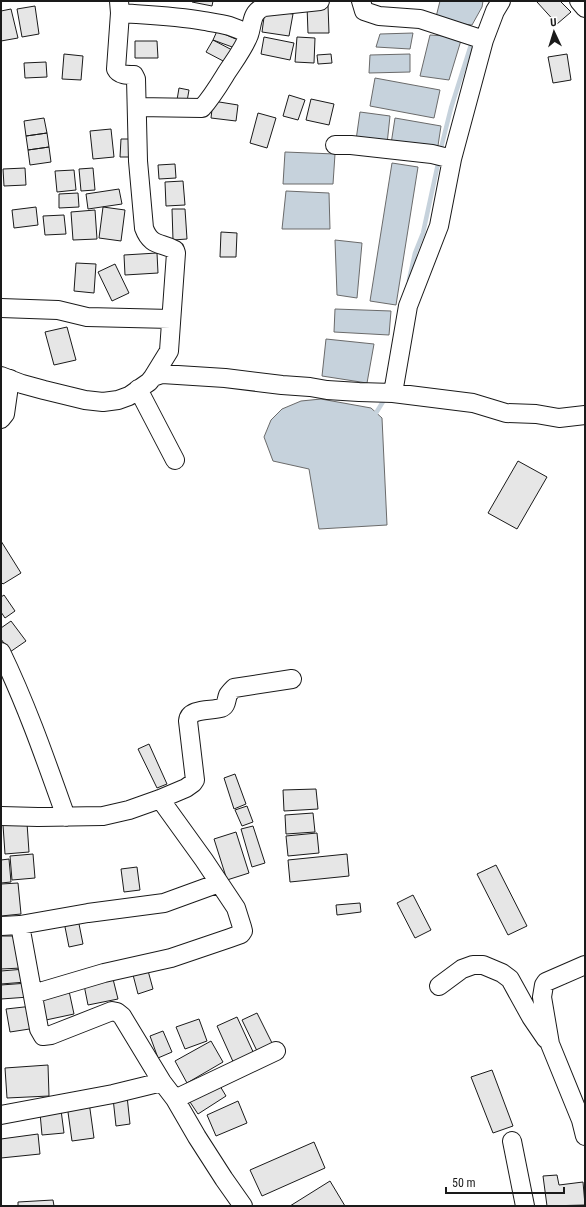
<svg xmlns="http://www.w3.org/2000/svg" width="586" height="1207" font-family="'Roboto Condensed',sans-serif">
<rect width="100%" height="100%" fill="#fff"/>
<path fill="#c6d2dc" stroke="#6a6a6a" d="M 440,1 L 483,1 L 482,7 L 472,25 L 435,21 Z
M 413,33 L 410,49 L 376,47 L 380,34 Z
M 430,35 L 462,37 L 449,80 L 420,76 Z
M 410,54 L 410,72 L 369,73 L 370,55 Z
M 375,78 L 440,90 L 434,118 L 370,106 Z
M 360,112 L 390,116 L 387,144 L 356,140 Z
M 395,118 L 441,126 L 437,152 L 391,144 Z
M 285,152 L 335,154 L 333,184 L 283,184 Z
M 392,163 L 418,167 L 396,305 L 370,301 Z
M 286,191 L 329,193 L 330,229 L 282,229 Z
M 335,240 L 362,243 L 357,298 L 337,295 Z
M 335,309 L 391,311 L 389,335 L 334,332 Z
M 326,339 L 374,344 L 367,383 L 322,376 Z
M 321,399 L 371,408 L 382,418 L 387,525 L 319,529 L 309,469 L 273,461 L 264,437 L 271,420 L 282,409 L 301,401 Z"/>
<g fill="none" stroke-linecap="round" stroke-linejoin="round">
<path stroke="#c6d2dc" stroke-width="4.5" d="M 440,152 L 451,108 L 470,48 L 473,41
M 409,280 L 415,253 L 423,233 L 439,159
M 376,413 L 384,400"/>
</g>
<path fill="#e6e6e6" stroke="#1a1a1a" d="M 192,1 L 213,1 L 212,6 L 192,2 Z
M 539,1 L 560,1 L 571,12 L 557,24 L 537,2 Z
M 328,5 L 329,33 L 308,33 L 307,6 Z
M 35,6 L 39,34 L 22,37 L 17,9 Z
M 11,9 L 18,38 L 1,41 L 1,11 Z
M 265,10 L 293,14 L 289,36 L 262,32 Z
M 217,31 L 238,40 L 235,48 L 213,40 Z
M 264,37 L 294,43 L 290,60 L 261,54 Z
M 297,37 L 315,38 L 314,63 L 295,62 Z
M 213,40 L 234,51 L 227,63 L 206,52 Z
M 135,41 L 157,41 L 158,58 L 135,58 Z
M 64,54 L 83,56 L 81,80 L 62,79 Z
M 331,54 L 332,63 L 318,64 L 317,55 Z
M 567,54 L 571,80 L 553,83 L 548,57 Z
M 46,62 L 47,77 L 25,78 L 24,63 Z
M 179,88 L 189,90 L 186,107 L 176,106 Z
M 289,95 L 305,100 L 298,120 L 283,116 Z
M 311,99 L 334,104 L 329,125 L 306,120 Z
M 213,101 L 238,105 L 236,121 L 211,118 Z
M 258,113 L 276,118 L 267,148 L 250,143 Z
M 44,118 L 47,133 L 26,136 L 24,121 Z
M 111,129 L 114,157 L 93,159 L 90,131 Z
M 47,133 L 49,147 L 28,150 L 26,136 Z
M 121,139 L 133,139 L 133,157 L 120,157 Z
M 49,147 L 51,162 L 30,165 L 28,150 Z
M 175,164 L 176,178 L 159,179 L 158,165 Z
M 25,168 L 26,185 L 4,186 L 3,169 Z
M 93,168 L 95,190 L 81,191 L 79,169 Z
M 74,170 L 76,190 L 57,192 L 55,171 Z
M 183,181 L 185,205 L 166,206 L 165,182 Z
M 119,189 L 122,204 L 88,209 L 86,194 Z
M 78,193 L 79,207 L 59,208 L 59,194 Z
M 36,207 L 38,225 L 14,228 L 12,210 Z
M 103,207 L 125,210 L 121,241 L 99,238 Z
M 172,209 L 185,209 L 187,239 L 173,240 Z
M 95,210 L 97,239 L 73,240 L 71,212 Z
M 64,215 L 66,234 L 45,235 L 43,216 Z
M 221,232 L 237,233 L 236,257 L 220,257 Z
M 157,253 L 158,273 L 125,275 L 124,255 Z
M 76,263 L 96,264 L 94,293 L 74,291 Z
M 115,264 L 129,293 L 112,301 L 98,272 Z
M 67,327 L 76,360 L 54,365 L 45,332 Z
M 518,461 L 547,477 L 517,529 L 488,513 Z
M 1,541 L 21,573 L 3,584 L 1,582 Z
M 4,595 L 15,611 L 5,618 L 1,612 L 1,597 Z
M 11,621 L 26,641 L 10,652 L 1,639 L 1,628 Z
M 149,744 L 167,784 L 157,788 L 138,749 Z
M 235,774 L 246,804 L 234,809 L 224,778 Z
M 316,789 L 318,809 L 284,811 L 283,790 Z
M 247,806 L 253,822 L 242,826 L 235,810 Z
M 313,813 L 315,832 L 286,834 L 285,815 Z
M 27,823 L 29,852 L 5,854 L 3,825 Z
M 253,826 L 265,863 L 252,867 L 241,829 Z
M 236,832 L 249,873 L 227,880 L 214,839 Z
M 317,833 L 319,853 L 288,856 L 286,836 Z
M 33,854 L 35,878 L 12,880 L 10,856 Z
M 347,854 L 349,876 L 290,882 L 288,860 Z
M 9,859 L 11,882 L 1,883 L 1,860 Z
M 496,865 L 527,926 L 508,935 L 477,874 Z
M 137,867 L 140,890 L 124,892 L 121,869 Z
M 18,883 L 21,914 L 1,916 L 1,884 Z
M 413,895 L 431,930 L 415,938 L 397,903 Z
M 360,903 L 361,912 L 337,915 L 336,905 Z
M 78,919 L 83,944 L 69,947 L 64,922 Z
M 1,936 L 21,936 L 22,968 L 1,969 Z
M 147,967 L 153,989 L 138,994 L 132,971 Z
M 25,969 L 26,982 L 1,984 L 1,971 Z
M 113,979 L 118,999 L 88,1005 L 84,985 Z
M 28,983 L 29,997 L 1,999 L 1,985 Z
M 69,991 L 74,1014 L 46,1020 L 41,997 Z
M 33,1006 L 36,1028 L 10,1032 L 6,1009 Z
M 257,1013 L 273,1045 L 258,1053 L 242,1020 Z
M 237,1017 L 255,1056 L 235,1066 L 217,1026 Z
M 199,1019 L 207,1041 L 185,1049 L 176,1027 Z
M 163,1031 L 172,1052 L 158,1058 L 150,1036 Z
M 211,1041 L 223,1062 L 187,1083 L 175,1061 Z
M 48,1065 L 49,1096 L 7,1098 L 5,1068 Z
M 492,1070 L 513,1126 L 493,1133 L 471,1077 Z
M 217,1081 L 226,1096 L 198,1114 L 188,1099 Z
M 127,1096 L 130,1124 L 116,1126 L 113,1098 Z
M 238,1101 L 247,1123 L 216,1136 L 207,1115 Z
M 89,1102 L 94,1138 L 72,1141 L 67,1105 Z
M 61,1110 L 64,1133 L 42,1135 L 40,1113 Z
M 38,1134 L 40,1154 L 1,1158 L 1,1139 Z
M 314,1142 L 325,1168 L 262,1196 L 250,1170 Z
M 557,1175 L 559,1185 L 583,1182 L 585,1205 L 547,1206 L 543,1176 Z
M 330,1181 L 345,1206 L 290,1206 Z
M 53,1200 L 54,1206 L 18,1206 L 18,1202 Z"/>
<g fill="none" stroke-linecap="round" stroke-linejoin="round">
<g stroke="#1a1a1a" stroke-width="20">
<path id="minor" d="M 119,1 L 120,13 L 116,69 C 119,75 127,75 134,75 L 136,79 L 138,161 L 144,228 C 151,247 161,242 175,250 L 176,253 L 169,351 L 153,377
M 361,1 L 364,11 L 379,16 L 420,19 L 484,40
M 501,1 L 495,11 L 484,40 L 452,159 L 439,226 L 408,306 L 393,393 L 473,403 L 506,413 L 536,414 L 559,418 L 585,415
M 579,1 L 585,8
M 120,13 C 148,15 176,16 204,21 C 222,24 233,25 249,35
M 137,107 L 202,108 C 212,97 219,85 227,72 C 235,60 244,48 249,35 C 253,23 251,12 264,7 L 320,1
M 335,145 L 351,145 L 432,154 L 452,159
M 1,308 L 58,310 L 87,317 L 171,319
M 1,376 L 22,384 L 44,390 L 85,400 L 103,402 L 118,400 L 129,396 L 149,382 L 153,377 L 162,374 L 225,378 L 282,385 L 310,387 L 327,390 L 359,392 L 393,393
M 138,389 L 175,460
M 1,419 L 5,414 L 10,379
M 1,652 C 27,706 46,761 66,817
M 1,816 L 38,817 L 103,816 L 129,810 L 160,799 L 186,788 L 193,783 L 195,780 L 188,721 C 189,708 211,711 221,708 C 227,706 226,700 228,695 C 229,693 232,690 234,688 L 292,679
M 20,925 L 39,1029 L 43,1036 L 51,1035 L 112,1011 L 117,1012 L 122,1016 L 162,1082 L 175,1099 L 197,1137 L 224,1179 L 243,1206
M 1,926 L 20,925 L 88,913 L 164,903 L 219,883
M 585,965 L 546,982 L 544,985 L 542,997 L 550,1044 L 581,1120 L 585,1136
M 439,986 L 462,969 L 473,965 L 483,965 L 502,973 L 510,979 L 531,1017 L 546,1039
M 33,994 L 104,973 L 171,958 L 230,938 L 241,934 L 243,931 L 242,927 L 236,908 L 204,860 L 160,799
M 175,1099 L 276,1051
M 1,1115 L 113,1094 L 162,1082
M 512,1141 L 525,1206"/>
</g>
<use href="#minor" stroke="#fff" stroke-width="18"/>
</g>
<rect width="586" height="1207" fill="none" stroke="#1a1a1a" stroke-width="4"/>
<g transform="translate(554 32) rotate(356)" stroke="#ffffff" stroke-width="3" paint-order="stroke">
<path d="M0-3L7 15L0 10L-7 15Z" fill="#1a1a1a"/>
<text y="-6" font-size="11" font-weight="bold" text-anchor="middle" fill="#1a1a1a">U</text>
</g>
<path d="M446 1187v6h118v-6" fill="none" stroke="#1a1a1a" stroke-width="2"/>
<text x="452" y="1187" font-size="12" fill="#1a1a1a" stroke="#ffffff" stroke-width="3" paint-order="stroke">50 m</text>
</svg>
